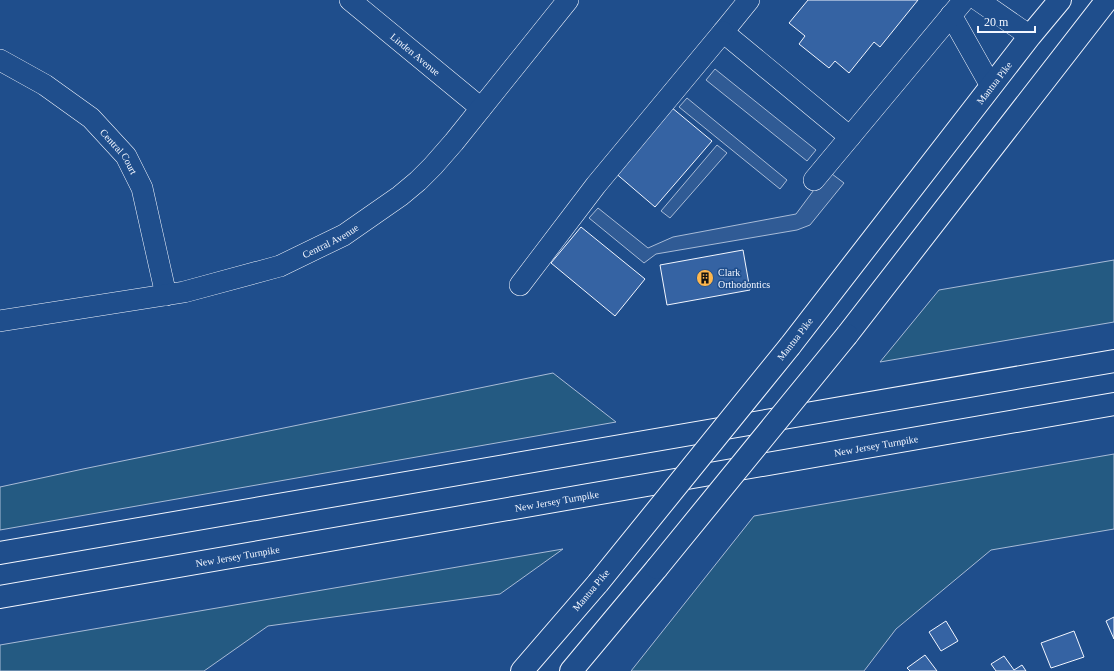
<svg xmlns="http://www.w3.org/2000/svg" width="1114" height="671" font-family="'Times New Roman',serif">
<rect width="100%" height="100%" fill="#1f4e8c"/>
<path fill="#245a82" stroke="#a8bbd7" d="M 1114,260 L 1114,322 L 880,362 L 939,290 Z
M 553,373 L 616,422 L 0,530 L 0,487 L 83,469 Z
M 1114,454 L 1114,529 L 991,550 L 896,629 L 864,671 L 631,671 L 754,516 Z
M 563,549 L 500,594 L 268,626 L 204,671 L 0,671 L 0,645 Z"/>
<path fill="#305b95" stroke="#a8bbd7" d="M 715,69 L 816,150 L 807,161 L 706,80 Z
M 687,98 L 787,180 L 780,189 L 679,107 Z
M 717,145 L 727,153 L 670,218 L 661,211 Z
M 828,171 L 844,183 L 810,225 L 797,230 L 656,254 L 644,263 L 589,218 L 598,208 L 648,248 L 673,237 L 796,214 Z"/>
<path fill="#3563a3" stroke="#f2f6ff" d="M 808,0 L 918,0 L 880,47 L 874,42 L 849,73 L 835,61 L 829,68 L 799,44 L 805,36 L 789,23 Z
M 671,107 L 712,141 L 655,207 L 613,171 Z
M 581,227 L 645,279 L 615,316 L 551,263 Z
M 743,250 L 750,290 L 667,305 L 660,265 Z
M 1114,617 L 1114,639 L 1106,621 Z
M 946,621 L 958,641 L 941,651 L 929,632 Z
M 1074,631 L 1084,657 L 1051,668 L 1041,643 Z
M 925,655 L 937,671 L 910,671 L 907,668 Z
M 1004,656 L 1014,670 L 1022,665 L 1026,671 L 996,671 L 991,664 Z"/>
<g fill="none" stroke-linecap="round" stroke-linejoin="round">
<g stroke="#f2f6ff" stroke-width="22">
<g id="minor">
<path id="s1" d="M 350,0 L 481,108"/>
<path d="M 749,0 L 723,32 L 850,137"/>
<path d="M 978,0 L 1030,36"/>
<path d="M 951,15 L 991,86"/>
<path id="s2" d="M 0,60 L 45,85 L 91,118 L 126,156 L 142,188 L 166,295"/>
<path d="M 814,180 L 964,0"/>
<path d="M 520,285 L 596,185 L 723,32"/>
<path id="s3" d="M 0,321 L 184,292 L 280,266 L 344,235 L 400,196 L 418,181 L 433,166 L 454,142 L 568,0"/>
</g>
</g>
<g stroke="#f2f6ff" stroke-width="24">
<g id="major">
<path d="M 847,335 L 1107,0"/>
<path id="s4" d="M 790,346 L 1030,36 L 1060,0"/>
<path d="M 522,671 L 598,583"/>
<path d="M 571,671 L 657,568"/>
</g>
</g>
<g stroke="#f2f6ff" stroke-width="24">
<g id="highway">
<path d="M 0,553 L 1114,361"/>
<path id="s5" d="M 0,597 L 1114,404"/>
</g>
</g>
<use href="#minor" stroke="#1f4e8c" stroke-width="21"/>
<use href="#major" stroke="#1f4e8c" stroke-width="22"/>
<use href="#highway" stroke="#1f4e8c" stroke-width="22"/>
<g stroke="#f2f6ff" stroke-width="24" stroke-linecap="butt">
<path id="major-bridge" d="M 657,568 L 847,335
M 598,583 L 790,346"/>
</g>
<use href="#major-bridge" stroke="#1f4e8c" stroke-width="22"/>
</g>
<defs>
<g id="building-disc" transform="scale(0.9)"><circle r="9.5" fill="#ffb74d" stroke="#1f4e8c"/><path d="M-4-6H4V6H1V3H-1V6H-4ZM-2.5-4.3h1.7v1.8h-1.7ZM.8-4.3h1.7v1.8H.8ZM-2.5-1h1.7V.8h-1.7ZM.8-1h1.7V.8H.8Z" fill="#111"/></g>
</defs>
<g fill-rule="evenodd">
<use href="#building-disc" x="705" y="278"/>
</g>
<g text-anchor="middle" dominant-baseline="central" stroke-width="3" stroke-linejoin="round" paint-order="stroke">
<g font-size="10" fill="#f2f6ff" stroke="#1f4e8c">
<text stroke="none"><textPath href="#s1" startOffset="85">Linden Avenue</textPath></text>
<text stroke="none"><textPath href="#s4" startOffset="333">Mantua Pike</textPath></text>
<text stroke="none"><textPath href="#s2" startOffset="152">Central Court</textPath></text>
<text stroke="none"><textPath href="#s3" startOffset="342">Central Avenue</textPath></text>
<text transform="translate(795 339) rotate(-52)">Mantua Pike</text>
<text stroke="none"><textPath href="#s5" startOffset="889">New Jersey Turnpike</textPath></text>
<text stroke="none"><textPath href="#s5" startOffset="565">New Jersey Turnpike</textPath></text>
<text stroke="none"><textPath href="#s5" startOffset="241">New Jersey Turnpike</textPath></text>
<text transform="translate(591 590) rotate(-50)">Mantua Pike</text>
</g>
<g font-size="10" fill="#f2f6ff" stroke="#1f4e8c" text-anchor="start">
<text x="718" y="272">Clark<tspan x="718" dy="12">Orthodontics</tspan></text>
</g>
</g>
<path d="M978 26v6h57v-6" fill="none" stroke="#f2f6ff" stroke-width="2"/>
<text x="984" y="26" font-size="12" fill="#f2f6ff" stroke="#1f4e8c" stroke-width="3" paint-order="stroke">20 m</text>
</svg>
